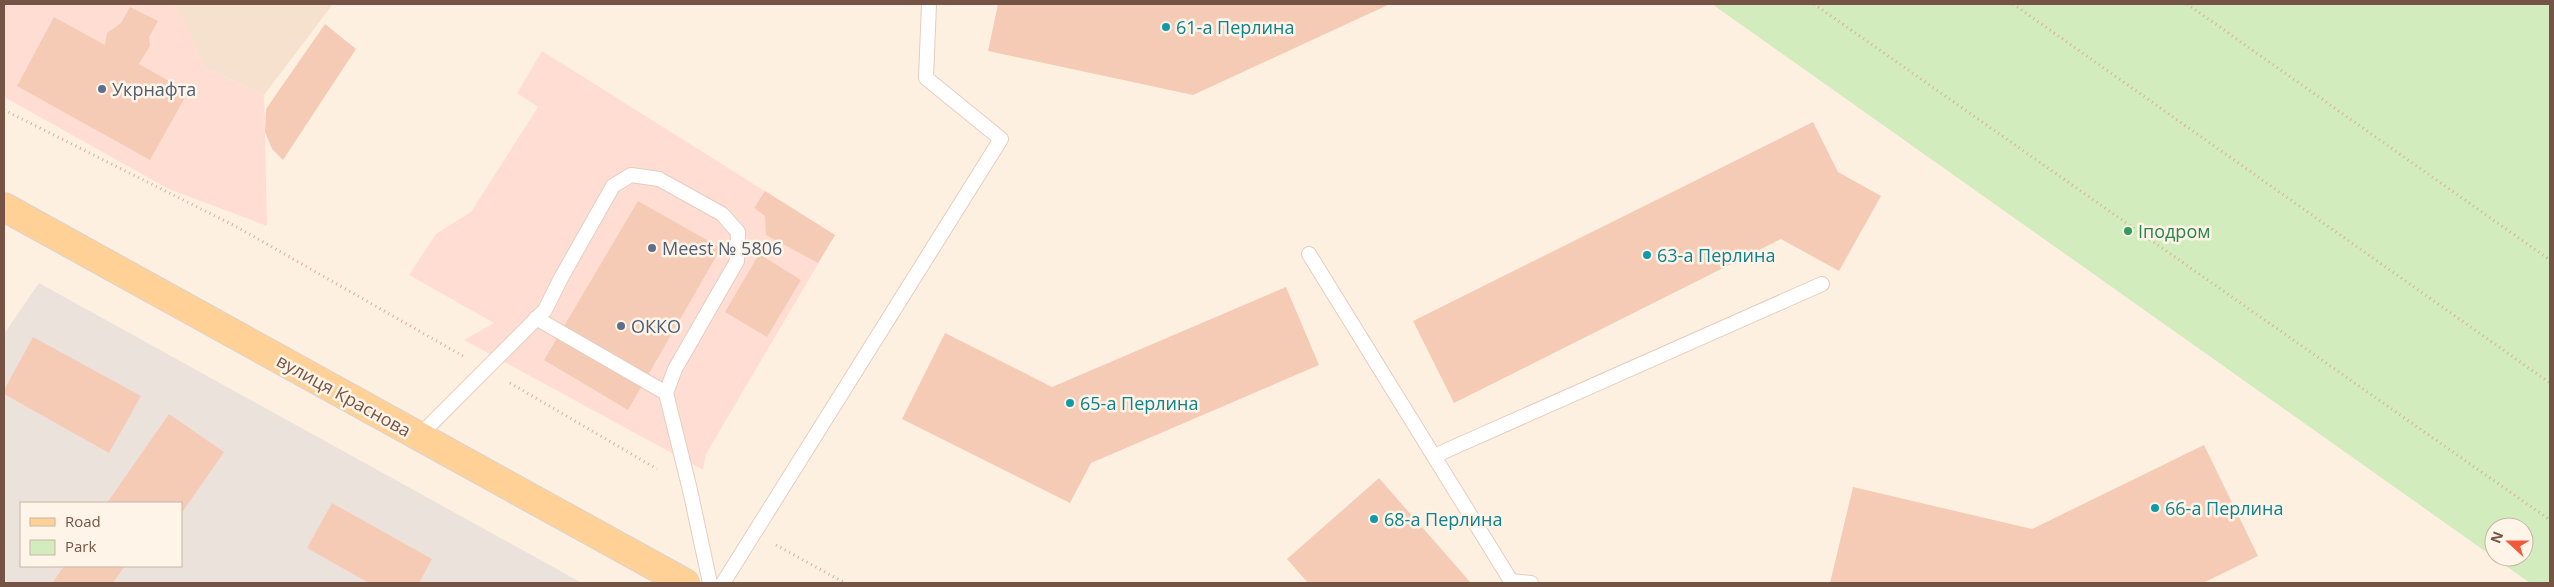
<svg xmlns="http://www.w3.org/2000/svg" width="2554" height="587" font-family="'Open Sans',sans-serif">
<rect width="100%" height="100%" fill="#fef0e0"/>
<path fill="#f6e1ce" d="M 169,4 L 333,4 L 264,95 L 204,67 L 177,8 Z"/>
<path fill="#ffddd3" d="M 4,4 L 169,4 L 177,7 L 204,67 L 264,95 L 267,226 L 169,189 L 4,97 Z
M 542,51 L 835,235 L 706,454 L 703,470 L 464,340 L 494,323 L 409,275 L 436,234 L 471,212 L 538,107 L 517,93 Z"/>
<path fill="#ece2dc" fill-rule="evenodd" d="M 39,283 L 582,583 L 4,583 L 4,334 ZM 21,503 L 181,503 L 181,566 L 21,566 Z"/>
<path fill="#d3ecbd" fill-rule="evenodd" d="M 1712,4 L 2550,4 L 2550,583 L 2530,583 ZM 2494,527 L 2524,527 L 2524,557 L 2494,557 Z"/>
<path fill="#f5cbb5" d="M 998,4 L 1390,4 L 1193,95 L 988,51 Z
M 130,7 L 158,21 L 149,37 L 150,46 L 139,64 L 188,92 L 150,160 L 17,86 L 54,17 L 105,45 L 107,33 L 121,23 Z
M 325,24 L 356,49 L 283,160 L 272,149 L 265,132 L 266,109 Z
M 1813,122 L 1838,172 L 1881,196 L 1839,271 L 1781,239 L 1454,403 L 1413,321 Z
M 765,191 L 835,235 L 818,263 L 766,235 L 765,216 L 754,208 Z
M 638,201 L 721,248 L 628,410 L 544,360 Z
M 759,254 L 801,280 L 767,337 L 725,312 Z
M 1286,287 L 1319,365 L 1091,463 L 1070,503 L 902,419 L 945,333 L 1052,387 Z
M 33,337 L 141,396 L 109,453 L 4,394 L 4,390 Z
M 169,414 L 224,452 L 181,514 L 181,503 L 107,503 Z
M 2204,445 L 2258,556 L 2203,583 L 1830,583 L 1853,487 L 2032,529 Z
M 1379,478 L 1471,583 L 1308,583 L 1287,559 Z
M 332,503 L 432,559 L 419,583 L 369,583 L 307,548 Z
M 64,566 L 125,566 L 113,583 L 52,583 Z"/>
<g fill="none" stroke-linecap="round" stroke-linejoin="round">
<g stroke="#e5cdbe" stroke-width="16">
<path id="lane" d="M 1309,254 L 1511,581 L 1531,583
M 536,318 L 666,393
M 419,436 L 545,310 L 561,278 L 613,186 L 631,175 L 659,179 L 722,214 L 738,232 L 737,261 L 675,369 L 666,393 L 690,490 L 710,583
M 1434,456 L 1822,284
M 723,583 L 1001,139 L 926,78 L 929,4"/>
</g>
<g stroke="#dbd3cf" stroke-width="30">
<path id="primary" d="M 4,207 L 685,583"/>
</g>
<path stroke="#daae99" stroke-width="3" stroke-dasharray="1 4" stroke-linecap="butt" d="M 1814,4 L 2550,520
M 2013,4 L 2550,383
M 2187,4 L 2550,260
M 4,110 L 237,227 L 463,356
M 510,383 L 657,469
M 776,545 L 845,583"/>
<use href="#lane" stroke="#fff" stroke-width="14"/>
<use href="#primary" stroke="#ffd196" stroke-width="28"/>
</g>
<g fill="#0f9aa8" stroke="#fff4e8" stroke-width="2">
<circle cx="1166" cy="27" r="5"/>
<circle cx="1647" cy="255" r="5"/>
<circle cx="1070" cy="403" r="5"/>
<circle cx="2155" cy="508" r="5"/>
<circle cx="1374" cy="519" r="5"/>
</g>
<g fill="#5c6f8a" stroke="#fff4e8" stroke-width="2">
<circle cx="102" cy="89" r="5"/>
<circle cx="652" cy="248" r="5"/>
<circle cx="621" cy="326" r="5"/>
</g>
<circle fill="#2e9e5b" stroke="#fff4e8" stroke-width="2" cx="2128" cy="231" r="5"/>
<g text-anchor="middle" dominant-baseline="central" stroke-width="5" stroke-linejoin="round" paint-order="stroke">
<g font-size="18" fill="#0d838f" stroke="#fff4e8" text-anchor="start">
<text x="1176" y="27">61-а Перлина</text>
<text x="1657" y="255">63-а Перлина</text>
<text x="1080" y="403">65-а Перлина</text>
<text x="2165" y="508">66-а Перлина</text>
<text x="1384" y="519">68-а Перлина</text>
</g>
<g font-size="18" fill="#4e5e75" stroke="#fff4e8" text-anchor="start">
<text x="112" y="89">Укрнафта</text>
<text x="662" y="248">Meest № 5806</text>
<text x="631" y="326">ОККО</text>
</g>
<g font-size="18" fill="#27864d" stroke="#fff4e8" text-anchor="start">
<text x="2138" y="231">Іподром</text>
</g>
<g font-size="18" fill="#765445" stroke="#fff4e8">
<text transform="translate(344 395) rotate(29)">вулиця Краснова</text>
</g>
</g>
<rect width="2554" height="587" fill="none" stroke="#765445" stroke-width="10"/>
<rect x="20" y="502" width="162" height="65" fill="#fff4e8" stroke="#c8b4a7"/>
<rect x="30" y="518" width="25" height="8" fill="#ffd196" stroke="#c8b4a7"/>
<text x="65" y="527" font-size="15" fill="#765445">Road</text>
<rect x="30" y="540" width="25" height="15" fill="#d3ecbd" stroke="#c8b4a7"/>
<text x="65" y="552" font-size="15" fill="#765445">Park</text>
<g transform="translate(2509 542) rotate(291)"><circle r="24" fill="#fff4e8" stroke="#c8b4a7"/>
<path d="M0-4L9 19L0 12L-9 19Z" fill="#f2583b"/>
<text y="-8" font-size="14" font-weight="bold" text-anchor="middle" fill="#765445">N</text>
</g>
</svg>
